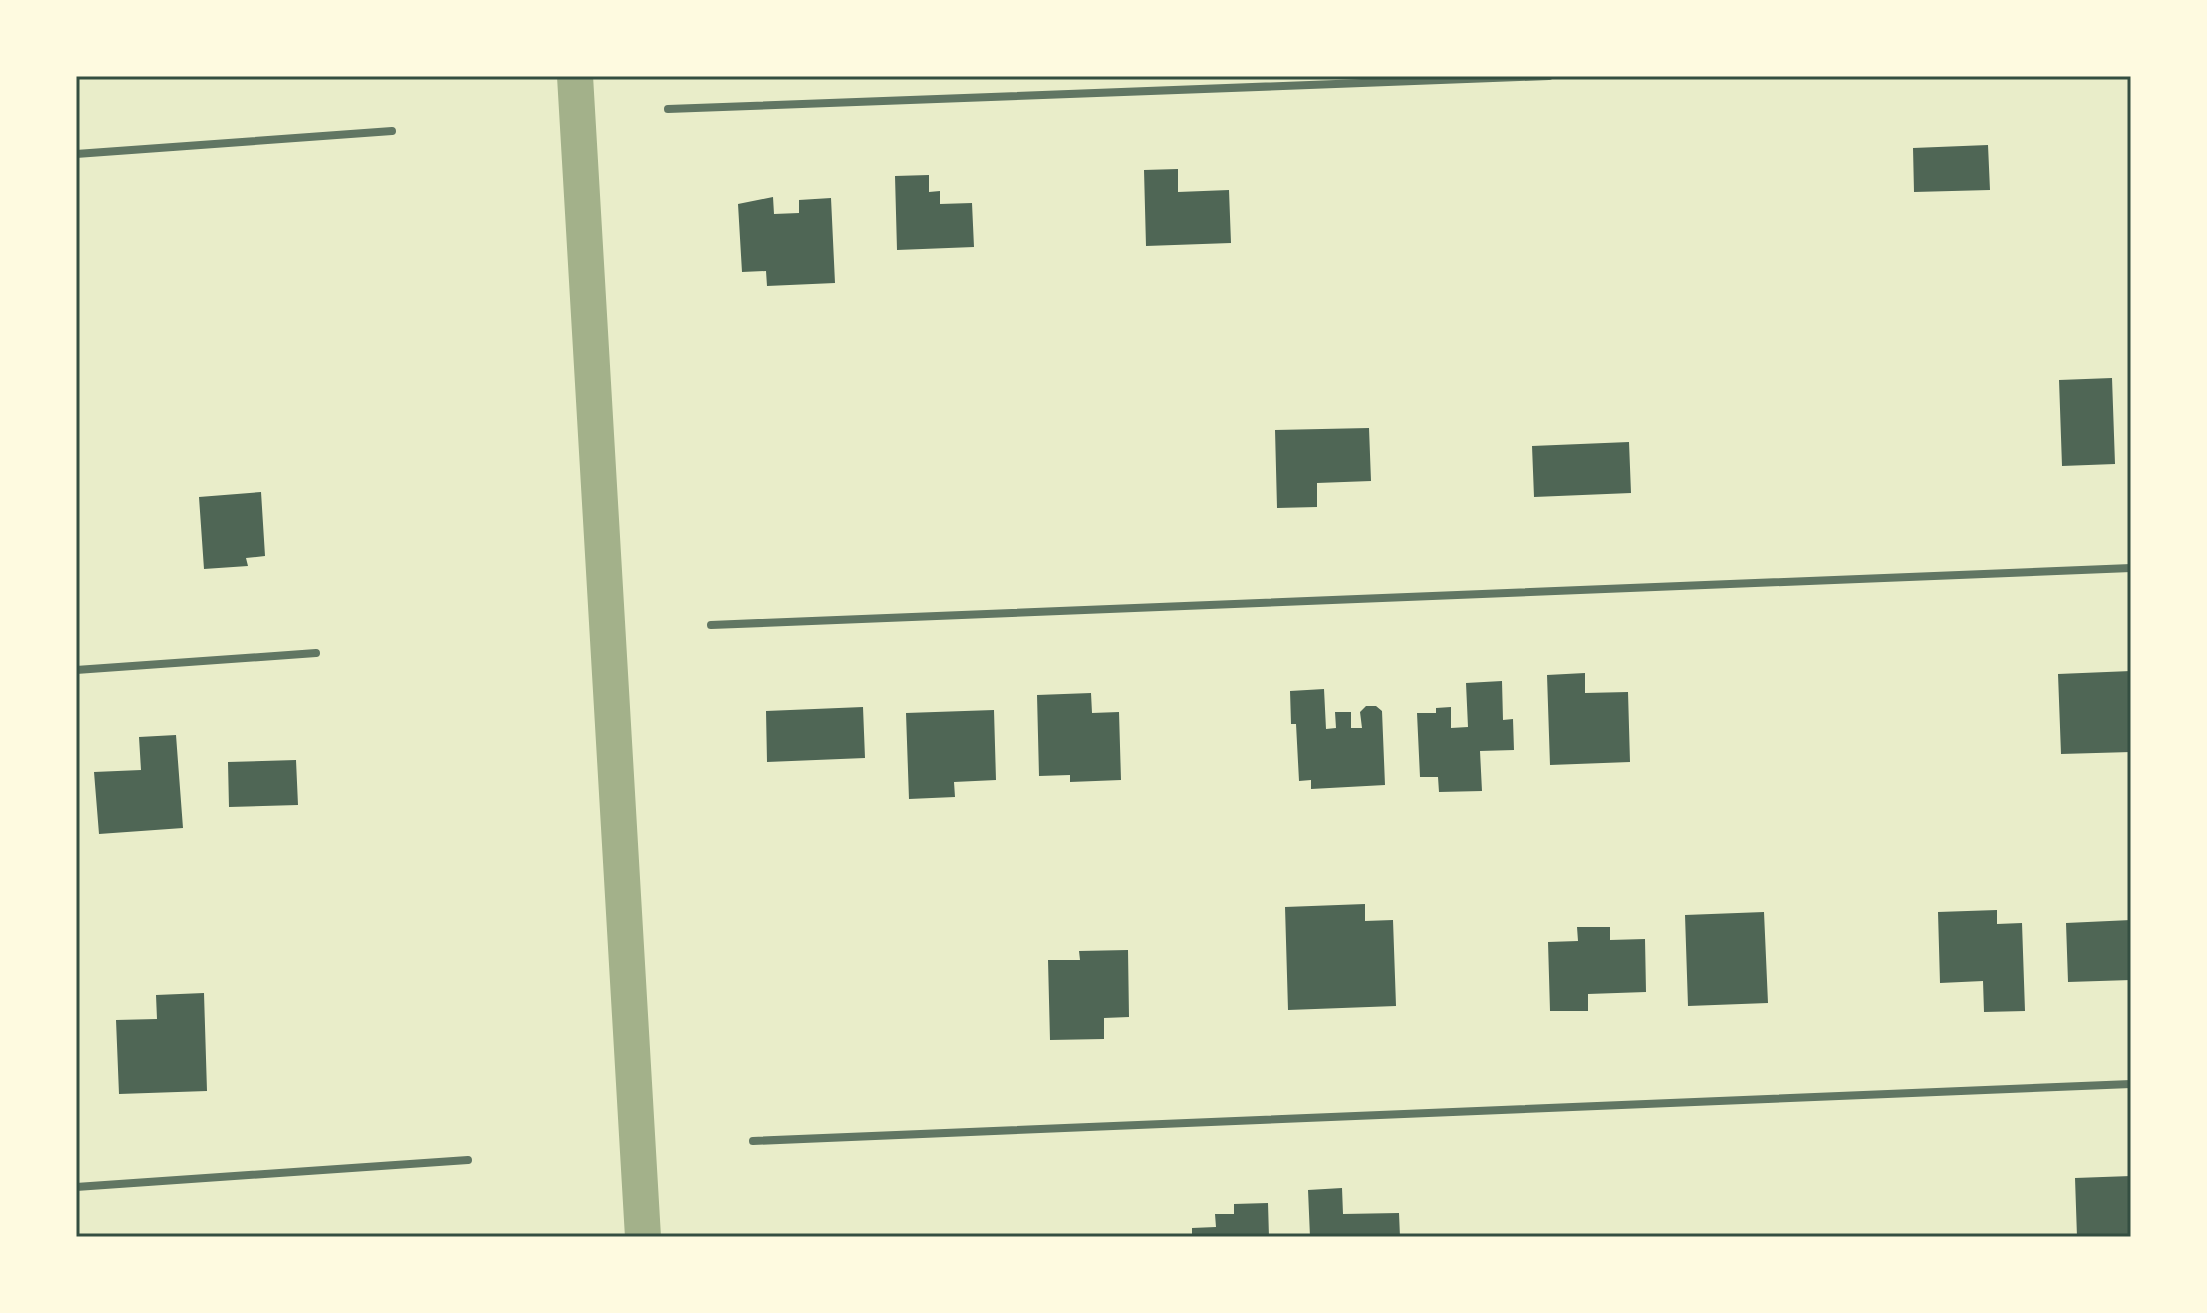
<svg xmlns="http://www.w3.org/2000/svg" width="2207" height="1313" font-family="'PT Serif',serif">
<rect width="100%" height="100%" fill="#e9edc9"/>
<g fill="none" stroke-linecap="round" stroke-linejoin="round">
<path stroke="#a3b18a" stroke-width="36" d="M 575,76 L 643,1237"/>
</g>
<path fill="#4f6655" d="M 1988,145 L 1990,190 L 1914,192 L 1913,148 Z
M 1178,169 L 1178,192 L 1229,190 L 1231,243 L 1146,246 L 1144,170 Z
M 929,175 L 929,192 L 940,191 L 940,204 L 972,203 L 974,247 L 897,250 L 895,176 Z
M 773,197 L 774,214 L 799,213 L 799,200 L 831,198 L 835,283 L 767,286 L 766,271 L 742,272 L 738,204 Z
M 2112,378 L 2115,464 L 2062,466 L 2059,380 Z
M 1369,428 L 1371,481 L 1317,483 L 1317,507 L 1277,508 L 1275,430 Z
M 1629,442 L 1631,493 L 1534,497 L 1532,446 Z
M 261,492 L 265,556 L 246,558 L 248,566 L 204,569 L 199,497 Z
M 2131,671 L 2131,752 L 2061,754 L 2058,674 Z
M 1585,673 L 1585,693 L 1628,692 L 1630,762 L 1550,765 L 1547,675 Z
M 1502,681 L 1503,720 L 1513,719 L 1514,750 L 1480,751 L 1482,791 L 1439,792 L 1438,777 L 1420,777 L 1417,713 L 1436,713 L 1436,708 L 1451,707 L 1451,728 L 1468,727 L 1466,683 Z
M 1324,689 L 1326,729 L 1336,728 L 1335,712 L 1351,712 L 1351,728 L 1362,728 L 1360,712 L 1366,706 L 1376,706 L 1382,711 L 1385,785 L 1311,789 L 1311,780 L 1299,781 L 1296,724 L 1291,724 L 1290,691 Z
M 1091,693 L 1092,713 L 1119,712 L 1121,780 L 1070,782 L 1070,775 L 1039,776 L 1037,695 Z
M 863,707 L 865,758 L 767,762 L 766,711 Z
M 994,710 L 996,780 L 954,782 L 955,797 L 909,799 L 906,713 Z
M 176,735 L 183,828 L 99,834 L 94,772 L 141,770 L 139,737 Z
M 296,760 L 298,805 L 229,807 L 228,762 Z
M 1365,904 L 1365,921 L 1393,920 L 1396,1006 L 1288,1010 L 1285,907 Z
M 1997,910 L 1997,924 L 2022,923 L 2025,1011 L 1984,1012 L 1983,981 L 1940,983 L 1938,912 Z
M 1764,912 L 1768,1003 L 1688,1006 L 1685,915 Z
M 2131,920 L 2131,980 L 2068,982 L 2066,923 Z
M 1577,927 L 1610,927 L 1610,940 L 1645,939 L 1646,992 L 1588,994 L 1588,1011 L 1550,1011 L 1548,942 L 1578,941 Z
M 1128,950 L 1129,1017 L 1104,1018 L 1104,1039 L 1050,1040 L 1048,960 L 1080,960 L 1079,951 Z
M 204,993 L 207,1091 L 119,1094 L 116,1020 L 157,1019 L 156,995 Z
M 2131,1176 L 2131,1235 L 2077,1237 L 2075,1178 Z
M 1342,1188 L 1343,1214 L 1399,1213 L 1400,1237 L 1310,1237 L 1308,1190 Z
M 1268,1203 L 1269,1237 L 1192,1237 L 1192,1228 L 1216,1227 L 1215,1214 L 1234,1214 L 1234,1204 Z"/>
<g fill="none" stroke-linecap="round" stroke-linejoin="round">
<path stroke="#617663" stroke-width="8" d="M 668,109 L 1549,76
M 76,154 L 392,131
M 711,625 L 2131,568
M 76,670 L 316,653
M 753,1141 L 2131,1084
M 76,1187 L 468,1160"/>
</g>
<rect width="2207" height="1313" fill="none" stroke="#fefae0" stroke-width="156"/>
<rect x="78" y="78" width="2051" height="1157" fill="none" stroke="#344e41" stroke-width="3"/>
</svg>
